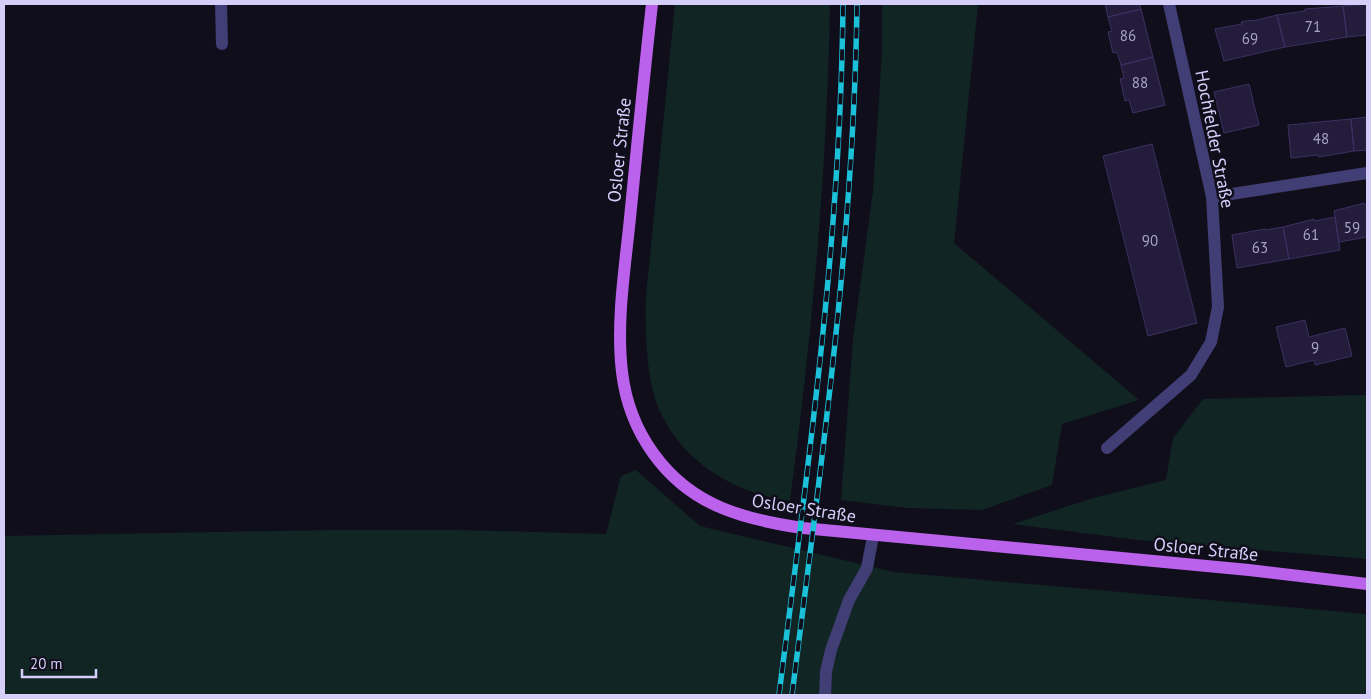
<svg xmlns="http://www.w3.org/2000/svg" width="1371" height="699" font-family="'PT Sans',sans-serif">
<rect width="100%" height="100%" fill="#100e1b"/>
<path fill="#112524" d="M 675,4 L 830,4 C 827,170 812,336 790,501 C 734,493 682,462 659,409 C 646,380 645,328 646,296 Z
M 882,4 L 978,4 L 954,243 L 1139,400 L 1062,424 L 1052,485 L 982,510 L 907,508 L 841,500 L 853,339 L 873,191 L 882,52 Z
M 1367,395 L 1367,559 L 1138,540 L 1013,524 L 1093,498 L 1166,480 L 1173,438 L 1203,399 Z
M 636,470 L 700,526 L 894,572 L 1367,614 L 1367,695 L 4,695 L 4,536 L 330,530 L 457,530 L 606,534 L 621,476 Z"/>
<path fill="#231c3a" stroke="#3c3163" d="M 1100,4 L 1139,4 L 1141,9 L 1108,17 L 1105,4 Z
M 1367,4 L 1367,35 L 1347,37 L 1343,6 Z
M 1343,6 L 1347,37 L 1285,47 L 1277,15 L 1305,11 L 1305,9 Z
M 1141,9 L 1153,57 L 1121,65 L 1117,52 L 1113,53 L 1108,32 L 1112,31 L 1108,17 Z
M 1277,15 L 1285,47 L 1224,61 L 1215,29 L 1242,24 L 1241,22 L 1252,20 L 1253,21 Z
M 1153,57 L 1165,105 L 1133,113 L 1129,100 L 1125,101 L 1120,79 L 1124,78 L 1121,65 Z
M 1249,84 L 1259,125 L 1224,133 L 1214,92 Z
M 1367,117 L 1367,150 L 1354,151 L 1351,119 Z
M 1351,119 L 1354,151 L 1319,157 L 1318,155 L 1291,158 L 1288,125 Z
M 1152,144 L 1197,323 L 1148,336 L 1103,156 Z
M 1364,203 L 1365,205 L 1367,205 L 1367,237 L 1339,242 L 1334,211 Z
M 1335,217 L 1340,250 L 1289,259 L 1283,227 L 1314,219 L 1315,221 Z
M 1283,227 L 1289,259 L 1237,268 L 1232,235 L 1265,229 L 1265,230 Z
M 1305,320 L 1309,337 L 1345,328 L 1352,356 L 1315,365 L 1314,360 L 1286,367 L 1276,327 Z"/>
<g fill="none" stroke-linecap="round" stroke-linejoin="round">
<path stroke="#413e75" stroke-width="12" d="M 221,4 L 222,44
M 1212,197 L 1367,173
M 1107,448 L 1191,375 L 1211,342 L 1218,307 L 1212,197 L 1169,4
M 825,695 L 826,672 L 831,650 L 849,600 L 867,568 L 873,536"/>
<path stroke="#bb62ec" stroke-width="12" d="M 652,4 C 644,75 637,147 630,218 C 625,268 616,322 622,372 C 629,432 666,485 722,508 C 748,519 775,524 803,528 L 1249,570 L 1367,584"/>
<g stroke="#1bc1d8" stroke-width="5.5">
<path id="rail" d="M 779,695 C 808,466 841,235 843,4
M 792,695 C 821,466 854,235 857,4"/>
</g>
<use href="#rail" stroke="#100e1b" stroke-width="4" stroke-dasharray="11" stroke-linecap="butt"/>
</g>
<g text-anchor="middle" dominant-baseline="central" stroke-width="5" stroke-linejoin="round" paint-order="stroke">
<g font-size="15" fill="#a8a2c9">
<text x="1313" y="26">71</text>
<text x="1128" y="35">86</text>
<text x="1250" y="38">69</text>
<text x="1140" y="82">88</text>
<text x="1321" y="138">48</text>
<text x="1352" y="227">59</text>
<text x="1311" y="234">61</text>
<text x="1150" y="240">90</text>
<text x="1260" y="247">63</text>
<text x="1315" y="347">9</text>
</g>
<g font-size="18" fill="#d4cef9" stroke="#100e1b">
<text transform="translate(1215 139) rotate(79)">Hochfelder Straße</text>
<text transform="translate(619 150) rotate(-84)">Osloer Straße</text>
<text transform="translate(804 508) rotate(9)">Osloer Straße</text>
<text transform="translate(1206 549) rotate(6)">Osloer Straße</text>
</g>
</g>
<rect width="1371" height="699" fill="none" stroke="#d4cef9" stroke-width="10"/>
<path d="M22 669v8h74v-8" fill="none" stroke="#d4cef9" stroke-width="2.5"/>
<text x="30" y="669" font-size="15" fill="#d4cef9" stroke="#100e1b" stroke-width="4" paint-order="stroke">20 m</text>
</svg>
